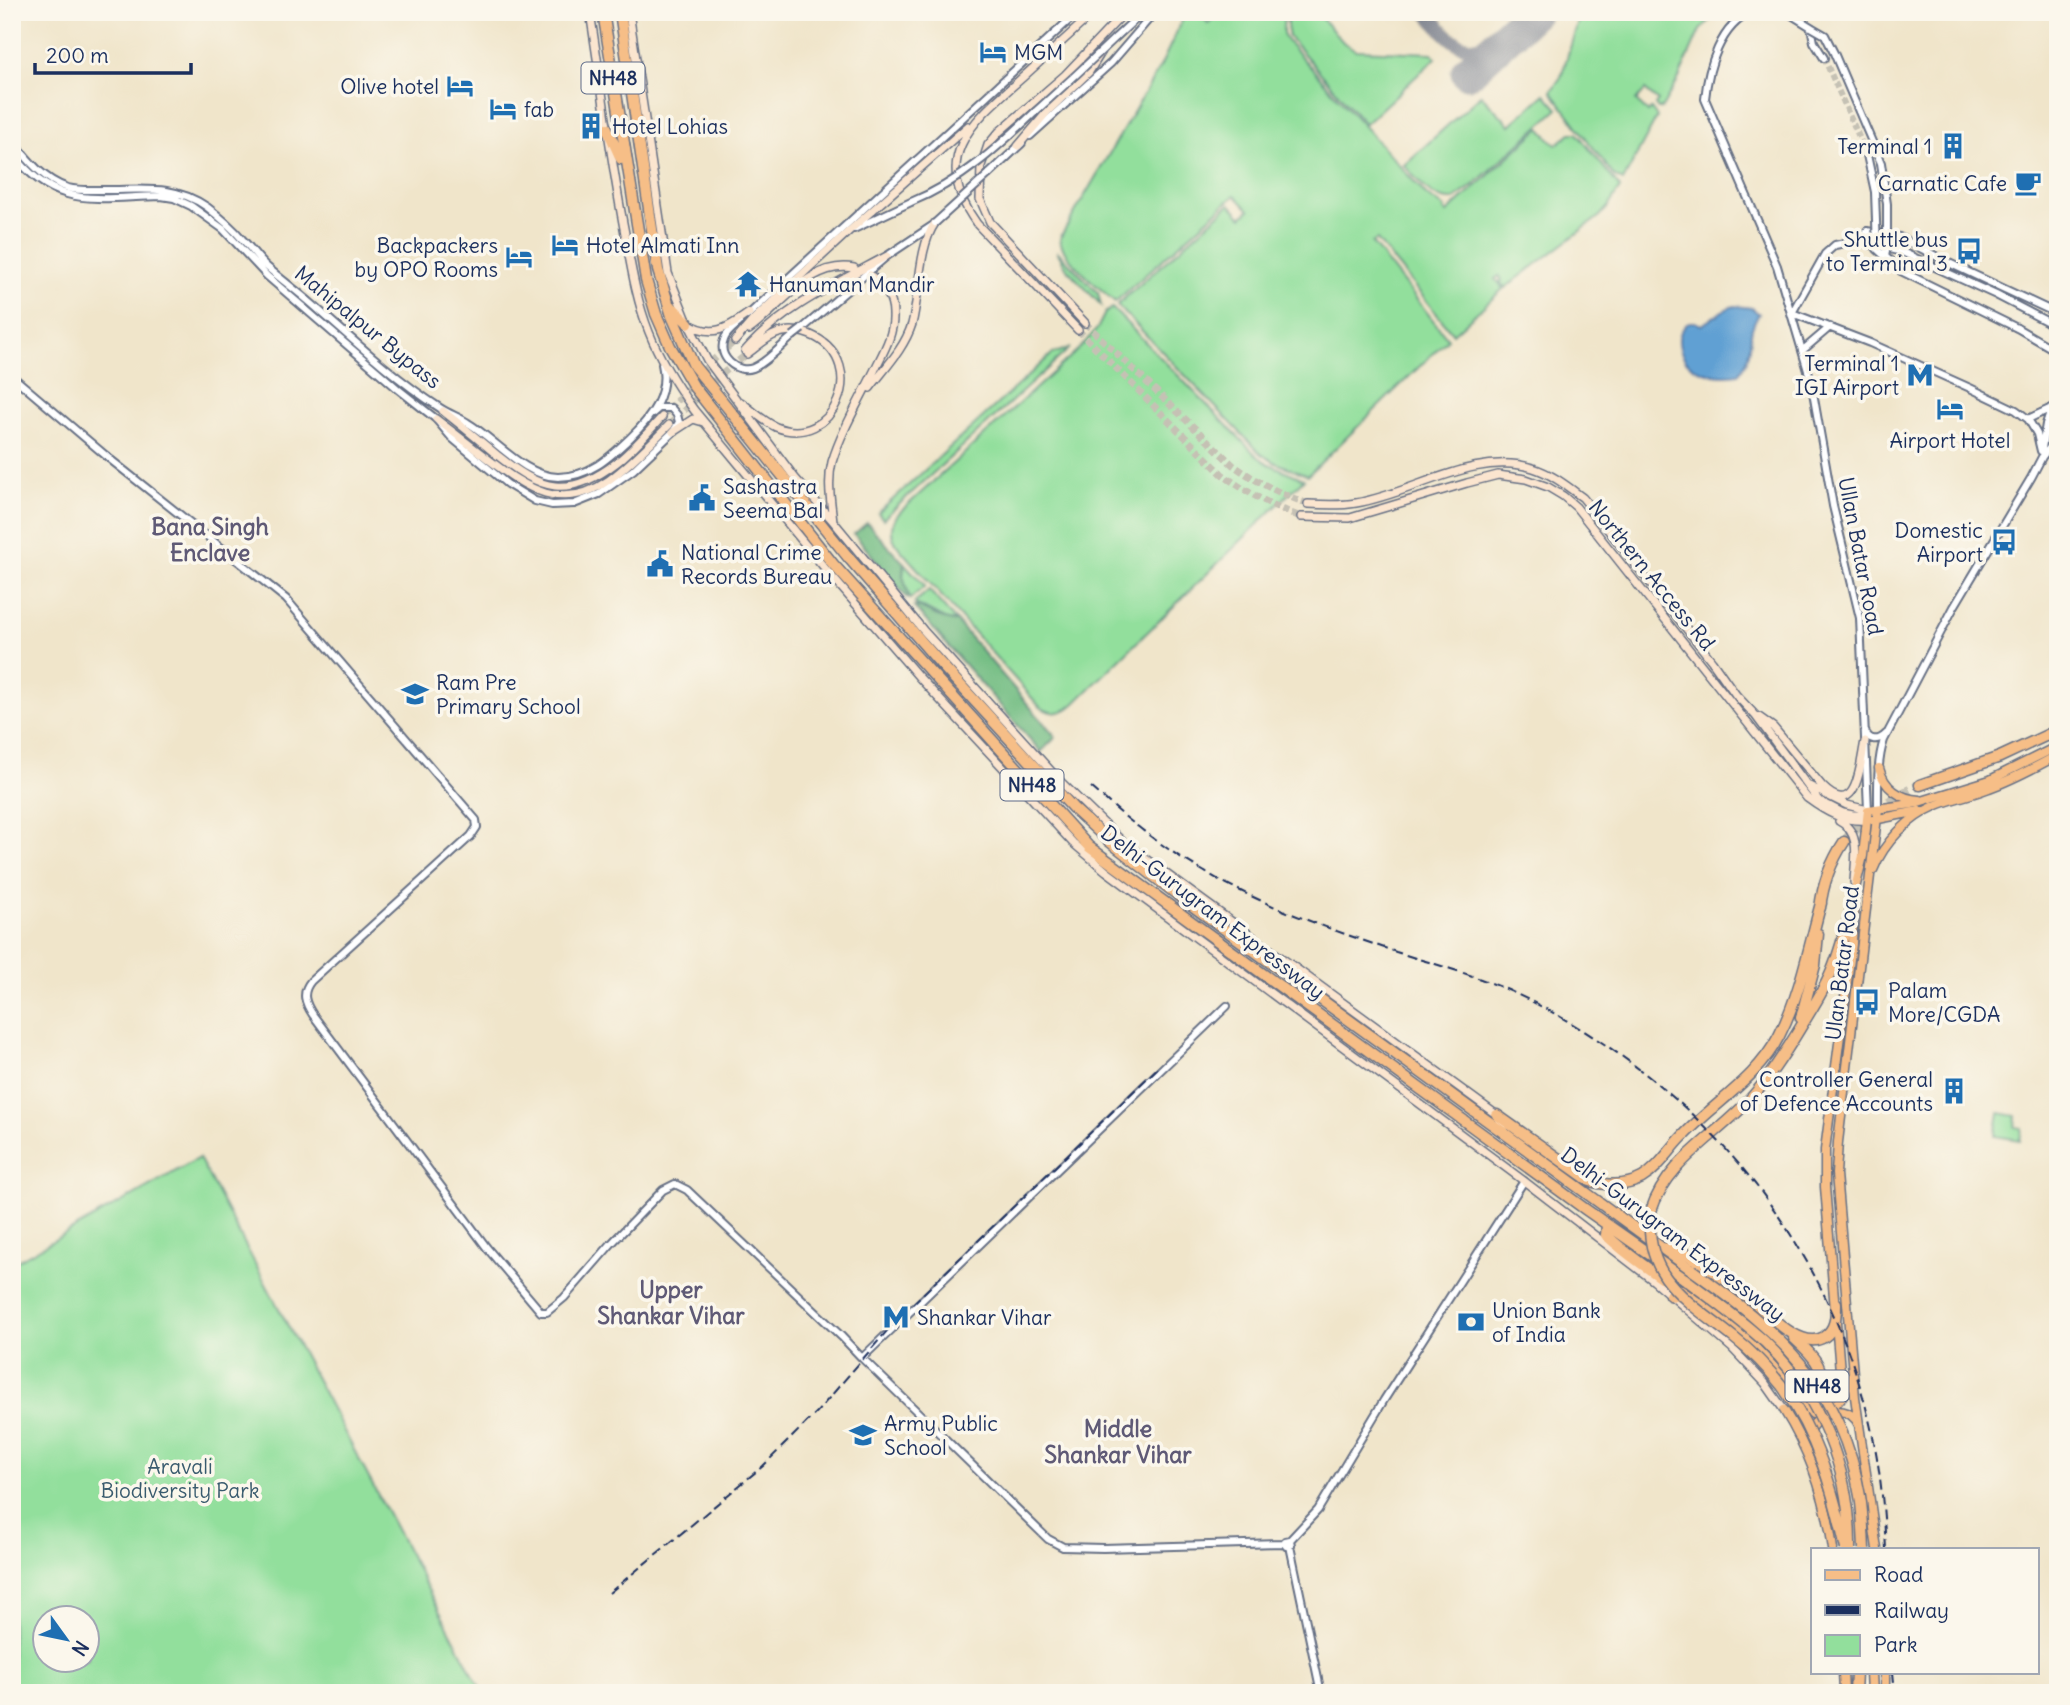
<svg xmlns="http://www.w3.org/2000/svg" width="2070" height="1705" font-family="Delius,sans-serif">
<rect width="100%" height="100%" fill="#fbf7ec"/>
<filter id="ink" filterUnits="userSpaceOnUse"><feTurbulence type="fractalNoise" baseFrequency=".0143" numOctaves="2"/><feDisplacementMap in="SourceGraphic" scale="14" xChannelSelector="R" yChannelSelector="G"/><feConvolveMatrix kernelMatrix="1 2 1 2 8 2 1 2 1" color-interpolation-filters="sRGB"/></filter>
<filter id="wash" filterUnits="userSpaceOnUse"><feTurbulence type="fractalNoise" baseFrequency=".00686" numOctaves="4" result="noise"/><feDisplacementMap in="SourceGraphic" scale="28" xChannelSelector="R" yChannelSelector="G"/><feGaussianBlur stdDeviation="1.57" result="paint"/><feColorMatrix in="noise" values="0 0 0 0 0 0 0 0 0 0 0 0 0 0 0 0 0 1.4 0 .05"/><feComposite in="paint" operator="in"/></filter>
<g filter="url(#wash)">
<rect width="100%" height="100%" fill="#f0e5ca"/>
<path fill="#92df9c" stroke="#56877d" stroke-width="2" fill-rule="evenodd" d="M 1186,12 L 1198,12 L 1208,23 L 1221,12 L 1284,12 L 1283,33 L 1287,41 L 1427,196 L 1445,208 L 1444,210 L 1447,213 L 1540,128 L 1556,145 L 1571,133 L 1577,133 L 1620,188 L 1608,207 L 1600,216 L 1505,288 L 1500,282 L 1502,280 L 1499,276 L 1495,279 L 1503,289 L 1453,334 L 1377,240 L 1372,243 L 1448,339 L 1308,475 L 1276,463 L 1261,454 L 1117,305 L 1230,204 L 1242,217 L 1249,210 L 1235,195 L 1115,302 C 1100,288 1060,257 1060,238 L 1161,65 Z
M 1287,12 L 1316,12 L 1344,43 L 1356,50 L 1432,53 L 1436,58 L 1365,124 L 1289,37 L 1287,27 Z
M 1581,12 L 1700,12 L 1705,17 L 1711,12 L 1719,12 L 1700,30 L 1679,78 L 1662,108 L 1658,109 L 1655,105 L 1658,101 L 1645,90 L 1636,101 L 1648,112 L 1651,109 L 1657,117 L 1623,181 L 1614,176 L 1551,91 L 1561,77 Z
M 1545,94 L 1558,109 L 1471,187 L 1453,200 C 1432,202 1417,179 1404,165 L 1481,95 L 1510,125 Z
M 1057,251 L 1098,293 L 1101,305 L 1067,269 Z
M 1112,308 L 1257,456 L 1269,464 L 1304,479 L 1074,704 C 1063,714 1052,716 1039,706 L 899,548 C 889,535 889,523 901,511 L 1081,347 L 1097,329 L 1105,313 Z
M 1070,348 L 883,519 L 878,513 L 1052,354 Z
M 904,563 L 925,586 L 910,599 L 903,576 Z
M 929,590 L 957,622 L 944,619 L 914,603 Z
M 1999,1113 L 2016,1116 L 2015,1127 L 2022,1128 L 2020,1140 L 1995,1136 Z
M 199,1158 L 483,1693 L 12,1693 L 12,1264 ZM 46,1618 L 88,1618 L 88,1660 L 46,1660 Z"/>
<path fill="#75be84" stroke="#487671" stroke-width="2" d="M 867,523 L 904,563 L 903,576 L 909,597 L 907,598 L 854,534 Z
M 916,606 L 944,619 L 957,622 L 1056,737 L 1041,752 L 914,607 Z"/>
<path fill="#60a0d3" stroke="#3e6898" stroke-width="2" d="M 1735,306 L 1752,308 L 1759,314 C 1746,333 1754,340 1747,359 C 1746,365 1741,370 1738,374 C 1716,377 1686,373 1680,348 C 1677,336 1680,331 1689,322 L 1695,322 L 1701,325 C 1714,319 1718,310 1735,306 Z"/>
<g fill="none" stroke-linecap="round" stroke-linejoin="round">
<path stroke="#868a94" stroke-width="14" d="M 1426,12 C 1452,41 1460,57 1501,41"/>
<path stroke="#868a94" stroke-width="35" d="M 1468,72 L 1533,12"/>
</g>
</g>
<g filter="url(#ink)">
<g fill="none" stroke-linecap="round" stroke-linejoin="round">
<path stroke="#c5c1b4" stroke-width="6" stroke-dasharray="6 3" stroke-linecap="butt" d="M 1824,58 L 1867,155"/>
<path stroke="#c5c1b4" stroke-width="7" stroke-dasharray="7 3.5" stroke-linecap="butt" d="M 1085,323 L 1233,465 C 1258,483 1279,493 1308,504
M 1078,330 L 1222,474 C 1247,493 1272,506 1301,517
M 662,417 L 711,362 L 735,341
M 669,425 L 722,374 L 747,354"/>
<path stroke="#c5c1b4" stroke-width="10" stroke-dasharray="10 5" stroke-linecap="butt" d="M 1844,842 C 1866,816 1889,799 1920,785"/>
<g stroke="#666f84" stroke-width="10">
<path id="tertiary" d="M 1752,12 C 1720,25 1708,68 1705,99 L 1777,266 L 1811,381 L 1833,506 L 1860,618 L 1868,810
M 1787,12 L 1811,27 L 1814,42 L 1824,58
M 1115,38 L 1143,12
M 1030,136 L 1111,63 L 1155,12
M 12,140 C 27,159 43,180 68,188 C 79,191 93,190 105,190 C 143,190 174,184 207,207 C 220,217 232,227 242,239 C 251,248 258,259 267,267 C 282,280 297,291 312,304 C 353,340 394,378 440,408 C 449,414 459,417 468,423 C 495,439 525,477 558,477 C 589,477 609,458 630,438 C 651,418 669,394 662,364
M 12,152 C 55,211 97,197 161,196 L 174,198 L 191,206 L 223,229 L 267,276 L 398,389 L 436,419 L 452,438 L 507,484 L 535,501 L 552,505 L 574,504 L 599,494 L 633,470 L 673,432 L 679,422 L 677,415 L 671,408 L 659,408 L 652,414
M 989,174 L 1022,143
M 854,229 L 911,202
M 1863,243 L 1867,231 L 1899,237 L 1949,263 L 2058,314
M 1792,313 L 1825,254 L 1835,245 L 1855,241 L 1902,252 L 1996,295 L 2046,321 L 2058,329
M 1792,313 L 1870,343 L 1970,388 L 2016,410 L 2028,419 L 2037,434 L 2041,451
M 747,316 L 1078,12
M 739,323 C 733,328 726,333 724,340 C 717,357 737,374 753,368 C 766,363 782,345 793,336
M 2017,328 L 2058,352
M 802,329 L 887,256 L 932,226
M 1803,350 L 1830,327
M 12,376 L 111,460 L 286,599 L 476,820 L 477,827 L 471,836 L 311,981 C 301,993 305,1003 313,1015 L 487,1248 L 541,1312 L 547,1312 L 564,1298 L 611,1244 L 663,1190 L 675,1184 L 687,1190 L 842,1337 L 862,1358 L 1227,1006
M 2028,419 L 2058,405
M 2042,448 L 2046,424 L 2051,409
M 1865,731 C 1869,741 1878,742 1886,734
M 1878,809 C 1878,786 1877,761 1884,740 L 1954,607 L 2031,478 L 2042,457 L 2058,437
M 862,1358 L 1048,1539 L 1063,1547 L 1103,1548 L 1284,1543
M 1290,1540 L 1291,1545 L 1286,1546 L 1285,1541 L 1290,1540 L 1318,1510 L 1384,1400 L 1524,1181
M 1290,1546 L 1321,1693"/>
</g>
<g stroke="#666f84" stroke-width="10">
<path id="secondary" d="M 590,12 C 601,82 610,153 623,223 C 630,259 635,297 649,332 C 660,360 676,385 694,410 L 828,572 L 918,676 L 1073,843 L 1106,871 L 1524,1181 L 1654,1281 L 1732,1348 L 1765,1383 L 1784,1410
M 629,12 L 668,273 L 688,323 L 707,360 L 795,478 L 833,521 L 923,630 L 1061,782 L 1124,843 L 1497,1115 L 1506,1133
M 1018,146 L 1047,112 L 1089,72 L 1102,51
M 688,323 C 713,339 728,328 749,313
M 1085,323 L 990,222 L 980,199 L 981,166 L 988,145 L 999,132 L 1065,75 L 1125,12
M 749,330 C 781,307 810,260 854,268
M 1078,330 L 977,224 C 928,156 973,121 1023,77 C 1047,55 1071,34 1094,12
M 735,341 L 754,319 L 849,231 L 968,126
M 745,351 C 782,308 837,283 887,256
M 870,388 C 885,368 904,349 912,324 C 920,294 918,247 935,223
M 741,402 C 752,410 763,421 776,427 C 834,450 869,365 815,337 C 805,332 793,330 783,332 C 770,334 758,346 747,354
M 443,411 C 461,425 479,440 497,455 C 541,490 568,500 616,463 C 633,450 647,433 662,417
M 436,419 C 453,432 470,445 488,459 C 527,489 562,513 609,480 C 631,464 650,444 669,425
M 673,432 L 693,419 L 703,422
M 1308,504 C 1324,505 1340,506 1356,503 C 1413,494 1474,450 1533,468 C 1552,474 1567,486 1583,498 L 1712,661 L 1736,695 L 1755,715 L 1818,800 L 1843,813 L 1853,815 L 1862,814 L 1868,810
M 1301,517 L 1350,518 L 1467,483 L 1498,475 L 1526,479 L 1548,487 L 1563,496 L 1576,507 L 1807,798 C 1826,812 1843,822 1867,820
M 833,521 C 831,502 827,482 832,462 C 842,429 862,397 877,365 C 885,349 894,333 893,314 C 893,297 884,285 870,275
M 1759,717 L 1773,727 L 1822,786 C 1858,822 1860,763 1865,741
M 1809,786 L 1847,805 L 1868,810
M 1839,821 C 1862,832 1855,860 1854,882"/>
</g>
<g stroke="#666f84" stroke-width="11">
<path id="primary" d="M 1879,768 C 1884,788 1900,799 1920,800
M 1873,820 L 1919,811
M 1873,870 C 1884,842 1909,817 1937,805 C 1953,798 1972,795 1989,788 C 2012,780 2036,767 2058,755
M 1784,1410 C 1811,1453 1826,1499 1833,1549
M 1826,1410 C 1840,1404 1847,1391 1851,1377
M 1824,1411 L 1836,1385 L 1840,1371 L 1825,1187 L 1825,1150 L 1852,944 L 1854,893 L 1863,856 L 1868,810 L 1912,804 L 1990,780 L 2058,746
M 1808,1434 C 1816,1413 1847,1400 1859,1425
M 1877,1549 L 1855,1397 L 1836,1174 L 1838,1142 L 1878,809
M 1843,1672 L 1844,1693
M 1885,1672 L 1885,1693"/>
</g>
<g stroke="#666f84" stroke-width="13">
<path id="motorway" d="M 603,12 L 646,280 L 656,314 L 670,346 L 694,387 L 833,564 L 1089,847 L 1585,1209 L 1685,1279
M 620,12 L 658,270 L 672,316 L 694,366 L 848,557 L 940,663 L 1073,808 L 1109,841 L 1179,896 L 1692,1270
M 607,128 L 621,159
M 672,307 L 688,323
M 1920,785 L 2000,757 L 2058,730
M 1820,908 C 1823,883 1830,863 1844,842
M 1801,1018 L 1815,965 L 1818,934
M 1497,1115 L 1590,1181 C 1608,1186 1625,1187 1642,1178 C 1659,1168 1669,1150 1683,1136 C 1715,1102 1757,1079 1779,1036 C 1800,995 1809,947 1821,903
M 1651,1211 C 1667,1160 1719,1135 1753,1096 C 1773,1073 1789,1047 1805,1020 C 1815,1003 1826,987 1833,968 C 1841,948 1846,927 1852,907
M 1607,1225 L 1606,1235 C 1646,1272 1695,1297 1736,1331 C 1765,1355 1787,1385 1813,1413
M 1663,1248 L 1677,1249 L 1684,1252 C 1705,1267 1726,1280 1747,1296 C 1764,1309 1800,1352 1824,1337 C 1836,1329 1836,1317 1836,1303
M 1670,1295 L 1688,1298
M 1794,1338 C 1806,1349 1830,1369 1816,1386 C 1811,1391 1807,1392 1800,1391
M 1871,1672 L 1872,1693
M 1855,1693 L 1856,1672"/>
</g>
<use href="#tertiary" stroke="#fff" stroke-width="6"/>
<use href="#secondary" stroke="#fbe5cf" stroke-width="7"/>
<use href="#primary" stroke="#f6be87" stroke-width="8"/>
<use href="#motorway" stroke="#f6be87" stroke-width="10"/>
<path stroke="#1b2f5e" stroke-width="2" stroke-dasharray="10 5" stroke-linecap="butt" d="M 1091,787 C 1107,801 1123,816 1141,829 C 1184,863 1234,890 1285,911 C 1321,926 1359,939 1396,952 C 1434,964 1472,974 1508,990 C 1694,1076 1830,1236 1873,1437 C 1881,1474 1884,1512 1886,1549
M 609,1593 L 763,1466 L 817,1412 L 899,1317 L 1160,1066
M 1893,1672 L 1895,1693"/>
<g stroke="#666f84" stroke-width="10" stroke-linecap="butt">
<path id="tertiary-bridge" d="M 1811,27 L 1825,35 L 1834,53 L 1881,163 L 1887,204 L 1887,243 L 1885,258
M 1867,155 L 1875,192 L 1877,249 L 1901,271 L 2017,328
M 911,202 C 962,181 997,148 1036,111 C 1063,87 1089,63 1115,38
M 935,223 L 989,174
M 793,336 L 802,329"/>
</g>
<g stroke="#666f84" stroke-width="13" stroke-linecap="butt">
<path id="motorway-bridge" d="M 1651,1211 C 1642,1277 1688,1301 1733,1337 C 1751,1351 1768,1368 1782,1386 C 1818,1435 1833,1491 1846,1549
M 1692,1270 C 1779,1332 1841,1385 1860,1496 C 1863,1513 1863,1531 1864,1549
M 1685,1279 C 1712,1299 1740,1319 1765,1342 C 1821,1396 1851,1472 1850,1549"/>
</g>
<use href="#tertiary-bridge" stroke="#fff" stroke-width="6"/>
<use href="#motorway-bridge" stroke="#f6be87" stroke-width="10"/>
</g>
</g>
<defs>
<g id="hotel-bare" transform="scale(2.1)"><path d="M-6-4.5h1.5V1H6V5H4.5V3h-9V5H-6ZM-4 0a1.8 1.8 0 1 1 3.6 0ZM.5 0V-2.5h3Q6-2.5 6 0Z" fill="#1f6fb2" stroke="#fbf7ec" stroke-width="2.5" paint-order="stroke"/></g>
<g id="building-bare" transform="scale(2.1)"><path d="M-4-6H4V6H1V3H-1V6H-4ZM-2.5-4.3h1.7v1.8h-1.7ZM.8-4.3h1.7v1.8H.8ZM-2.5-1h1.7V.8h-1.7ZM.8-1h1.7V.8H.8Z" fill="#1f6fb2" stroke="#fbf7ec" stroke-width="2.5" paint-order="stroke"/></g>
<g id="cafe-bare" transform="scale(2.1)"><path d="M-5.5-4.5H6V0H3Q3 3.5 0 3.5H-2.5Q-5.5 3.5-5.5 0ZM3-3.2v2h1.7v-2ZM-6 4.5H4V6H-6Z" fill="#1f6fb2" stroke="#fbf7ec" stroke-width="2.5" paint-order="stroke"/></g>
<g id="bus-bare" transform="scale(2.1)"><path d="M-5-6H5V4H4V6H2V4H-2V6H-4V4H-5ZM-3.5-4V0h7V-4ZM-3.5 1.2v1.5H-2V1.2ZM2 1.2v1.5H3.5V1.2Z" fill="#1f6fb2" stroke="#fbf7ec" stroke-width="2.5" paint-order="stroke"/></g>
<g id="temple-bare" transform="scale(2.1)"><path d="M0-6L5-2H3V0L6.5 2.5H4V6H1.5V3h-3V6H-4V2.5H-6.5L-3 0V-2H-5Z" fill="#1f6fb2" stroke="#fbf7ec" stroke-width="2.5" paint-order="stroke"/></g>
<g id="metro-bare" transform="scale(2.1)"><path d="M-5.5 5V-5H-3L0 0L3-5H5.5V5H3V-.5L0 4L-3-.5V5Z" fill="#1f6fb2" stroke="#fbf7ec" stroke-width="2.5" paint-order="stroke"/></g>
<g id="civic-bare" transform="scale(2.1)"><path d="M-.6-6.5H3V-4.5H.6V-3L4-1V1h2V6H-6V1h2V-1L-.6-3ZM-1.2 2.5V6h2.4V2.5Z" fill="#1f6fb2" stroke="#fbf7ec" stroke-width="2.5" paint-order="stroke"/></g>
<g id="school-bare" transform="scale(2.1)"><path d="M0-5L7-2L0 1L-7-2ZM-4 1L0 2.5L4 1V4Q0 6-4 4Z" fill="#1f6fb2" stroke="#fbf7ec" stroke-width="2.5" paint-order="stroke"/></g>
<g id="bank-bare" transform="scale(2.1)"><path d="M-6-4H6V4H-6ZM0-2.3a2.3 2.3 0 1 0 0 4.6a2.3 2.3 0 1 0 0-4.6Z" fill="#1f6fb2" stroke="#fbf7ec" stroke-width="2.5" paint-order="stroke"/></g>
</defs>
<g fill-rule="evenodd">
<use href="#hotel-bare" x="993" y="52"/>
<use href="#hotel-bare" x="460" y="86"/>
<use href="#hotel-bare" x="503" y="109"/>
<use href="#building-bare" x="591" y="126"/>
<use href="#building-bare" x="1953" y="146"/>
<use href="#cafe-bare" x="2028" y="183"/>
<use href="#hotel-bare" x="565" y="245"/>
<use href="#bus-bare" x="1969" y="251"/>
<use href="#hotel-bare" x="519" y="257"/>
<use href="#temple-bare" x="748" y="284"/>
<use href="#metro-bare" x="1920" y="375"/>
<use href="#hotel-bare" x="1950" y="409"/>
<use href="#civic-bare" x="702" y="498"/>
<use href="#bus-bare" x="2004" y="542"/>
<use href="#civic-bare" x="660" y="564"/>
<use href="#school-bare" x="415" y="694"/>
<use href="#bus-bare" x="1867" y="1002"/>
<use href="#building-bare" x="1954" y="1091"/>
<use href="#metro-bare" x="896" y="1317"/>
<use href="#bank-bare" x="1471" y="1322"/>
<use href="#school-bare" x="863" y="1435"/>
</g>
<g text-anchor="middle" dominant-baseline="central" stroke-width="7" stroke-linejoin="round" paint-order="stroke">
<g fill="#fbf7ec" stroke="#5e6b89" stroke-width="2">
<rect x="581.5" y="62.5" width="63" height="31" rx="5"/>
<rect x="1000.5" y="769.5" width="63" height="31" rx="5"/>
<rect x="1785.5" y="1370.5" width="63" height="31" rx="5"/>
</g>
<g font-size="19" font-weight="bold" fill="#1b2f5e">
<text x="613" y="78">NH48</text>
<text x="1032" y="785">NH48</text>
<text x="1817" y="1386">NH48</text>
</g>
<g font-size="21" fill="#1b2f5e" stroke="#fbf7ec" text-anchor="start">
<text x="1014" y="52">MGM</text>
<text x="439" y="86" text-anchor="end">Olive hotel</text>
<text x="524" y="109">fab</text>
<text x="612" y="126">Hotel Lohias</text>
<text x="1932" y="146" text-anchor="end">Terminal 1</text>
<text x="2007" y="183" text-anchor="end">Carnatic Cafe</text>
<text x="1948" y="239" text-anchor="end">Shuttle bus<tspan x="1948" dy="24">to Terminal 3</tspan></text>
<text x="498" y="245" text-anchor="end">Backpackers<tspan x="498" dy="24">by OPO Rooms</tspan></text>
<text x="586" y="245">Hotel Almati Inn</text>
<text x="769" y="284">Hanuman Mandir</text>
<text x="1899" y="363" text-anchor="end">Terminal 1<tspan x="1899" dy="24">IGI Airport</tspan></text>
<text x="1950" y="440" text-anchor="middle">Airport Hotel</text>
<text x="723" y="486">Sashastra<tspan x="723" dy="24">Seema Bal</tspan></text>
<text x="1983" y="530" text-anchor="end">Domestic<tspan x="1983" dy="24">Airport</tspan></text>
<text x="681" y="552">National Crime<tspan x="681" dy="24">Records Bureau</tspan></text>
<text x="436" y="682">Ram Pre<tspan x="436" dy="24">Primary School</tspan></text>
<text x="1888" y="990">Palam<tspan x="1888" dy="24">More/CGDA</tspan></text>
<text x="1933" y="1079" text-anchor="end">Controller General<tspan x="1933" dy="24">of Defence Accounts</tspan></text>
<text x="1492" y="1310">Union Bank<tspan x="1492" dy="24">of India</tspan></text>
<text x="917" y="1317">Shankar Vihar</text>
<text x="884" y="1423">Army Public<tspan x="884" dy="24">School</tspan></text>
</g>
<g font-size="21" fill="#1b2f5e" stroke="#fbf7ec">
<text transform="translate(368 327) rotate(39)">Mahipalpur Bypass</text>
<text transform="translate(1861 556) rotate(79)">Ullan Batar Road</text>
<text transform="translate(1652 575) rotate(51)">Northern Access Rd</text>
<text transform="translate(1213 912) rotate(37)">Delhi-Gurugram Expressway</text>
<text transform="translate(1842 963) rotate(-83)">Ulan Batar Road</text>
<text transform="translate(1673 1234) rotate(37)">Delhi-Gurugram Expressway</text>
</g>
<g font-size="21" fill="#395b6e" stroke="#fbf7ec">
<text x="180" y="1466">Aravali<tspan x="180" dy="24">Biodiversity Park</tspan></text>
</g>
<g font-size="23" font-weight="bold" fill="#5f5a76" stroke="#fbf7ec">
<text x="210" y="526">Bana Singh<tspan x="210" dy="26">Enclave</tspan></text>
<text x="671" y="1289">Upper<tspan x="671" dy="26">Shankar Vihar</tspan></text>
<text x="1118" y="1428">Middle<tspan x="1118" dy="26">Shankar Vihar</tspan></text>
</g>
</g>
<rect width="2070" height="1705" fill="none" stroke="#fbf7ec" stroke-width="42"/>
<rect x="1811" y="1548" width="228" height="126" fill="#fbf7ec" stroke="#a1a7b3" stroke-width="2"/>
<rect x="1825" y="1570" width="35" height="10" fill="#f6be87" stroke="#a1a7b3" stroke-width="2"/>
<text x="1874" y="1582" font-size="21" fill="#1b2f5e">Road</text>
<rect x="1825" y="1605" width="35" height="10" fill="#1b2f5e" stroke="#a1a7b3" stroke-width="2"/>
<text x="1874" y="1618" font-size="21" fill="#1b2f5e">Railway</text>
<rect x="1825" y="1635" width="35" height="21" fill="#92df9c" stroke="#a1a7b3" stroke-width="2"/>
<text x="1874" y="1652" font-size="21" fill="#1b2f5e">Park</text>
<g transform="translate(66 1639) rotate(123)"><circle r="33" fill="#fbf7ec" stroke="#a1a7b3" stroke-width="2"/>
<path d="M0-5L12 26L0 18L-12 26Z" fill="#1f6fb2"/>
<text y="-10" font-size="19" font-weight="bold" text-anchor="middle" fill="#1b2f5e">N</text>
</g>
<path d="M35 63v10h156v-10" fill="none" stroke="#1b2f5e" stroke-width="3.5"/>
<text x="46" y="63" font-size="21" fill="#1b2f5e" stroke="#fbf7ec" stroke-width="5" paint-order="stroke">200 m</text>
</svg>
